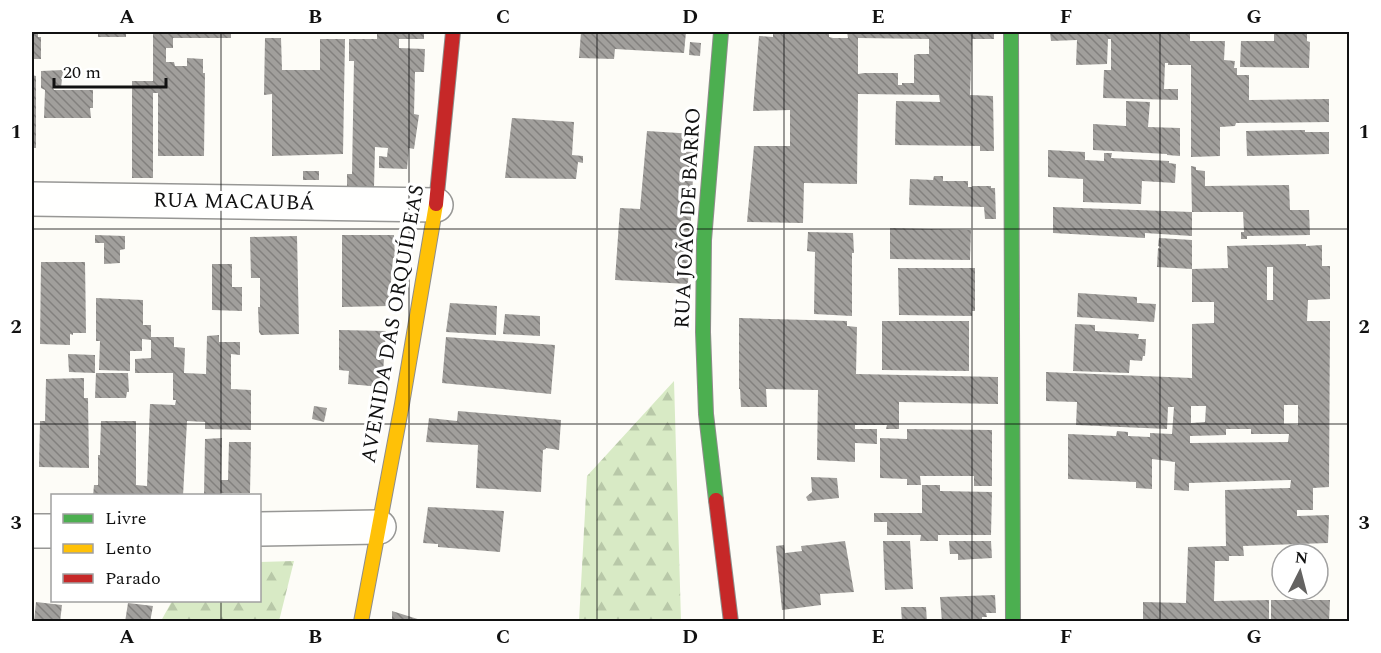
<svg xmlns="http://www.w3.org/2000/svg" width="1381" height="653" font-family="Spectral,serif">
<defs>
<pattern id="forest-firs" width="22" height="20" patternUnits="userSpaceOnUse" patternTransform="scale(1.5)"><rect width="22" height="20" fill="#d8eac5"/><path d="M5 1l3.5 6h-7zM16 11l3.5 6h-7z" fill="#b8c8a8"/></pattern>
<pattern id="building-back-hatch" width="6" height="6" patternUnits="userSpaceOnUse" patternTransform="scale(1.5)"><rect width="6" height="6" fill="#a19f9c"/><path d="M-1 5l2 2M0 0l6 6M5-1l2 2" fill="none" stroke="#82807e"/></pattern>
</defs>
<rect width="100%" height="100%" fill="#fdfcf7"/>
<path fill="url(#forest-firs)" d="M 674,381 L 681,621 L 579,621 L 587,476 Z
M 294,561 L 279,621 L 161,621 L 172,601 L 260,600 L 260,562 Z"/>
<path fill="url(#building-back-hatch)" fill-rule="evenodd" d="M 32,32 L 38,32 L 38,37 L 41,37 L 41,59 L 32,59 Z
M 98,32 L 126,32 L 126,37 L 98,37 Z
M 153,32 L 231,32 L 231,38 L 173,38 L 173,48 L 166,48 L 166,62 L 174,62 L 175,66 L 187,66 L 187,58 L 203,59 L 203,73 L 205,73 L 204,156 L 158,156 L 158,93 L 153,93 L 153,178 L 132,178 L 132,81 L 153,81 Z
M 377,32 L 424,32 L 424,39 L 399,39 L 399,48 L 425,49 L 424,72 L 415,72 L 414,114 L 419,115 L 414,149 L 409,148 L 407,169 L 379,168 L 379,156 L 387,157 L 388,148 L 375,147 L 374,187 L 347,187 L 347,174 L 352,174 L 354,61 L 349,61 L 349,39 L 377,39 Z
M 581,32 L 686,32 L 684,53 L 615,49 L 614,59 L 579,58 Z
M 773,32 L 829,32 L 829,37 L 833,38 L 848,38 L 847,32 L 994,32 L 994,39 L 972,39 L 970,95 L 993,96 L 994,151 L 980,151 L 980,146 L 895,145 L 896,101 L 940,102 L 939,95 L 858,94 L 857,184 L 804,183 L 803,223 L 747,222 L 754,146 L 790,146 L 790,110 L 753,111 L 759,36 L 773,37 ZM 858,38 L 929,39 L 929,54 L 917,54 L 914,55 L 914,83 L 902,83 L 902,85 L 898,85 L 898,73 L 864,73 L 858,74 Z
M 1050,32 L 1190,32 L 1190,41 L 1225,41 L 1224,60 L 1235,61 L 1234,68 L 1237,68 L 1237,75 L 1249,75 L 1249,100 L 1329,99 L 1329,122 L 1236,123 L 1235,126 L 1220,127 L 1220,156 L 1191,157 L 1191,65 L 1168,65 L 1168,63 L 1165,63 L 1164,89 L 1178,89 L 1178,100 L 1103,98 L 1104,70 L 1111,70 L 1111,39 L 1108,39 L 1107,64 L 1076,65 L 1077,40 L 1051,41 Z
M 1274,32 L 1307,32 L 1307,41 L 1310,42 L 1309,68 L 1240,67 L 1241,41 L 1274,41 Z
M 265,38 L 281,38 L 282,70 L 320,70 L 320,39 L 345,39 L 343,154 L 272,156 L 272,94 L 264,95 Z
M 690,42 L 701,43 L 700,56 L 689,55 Z
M 63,70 L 61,88 L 53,88 L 54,90 L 93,90 L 93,108 L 90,108 L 91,118 L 44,118 L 45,90 L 41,88 L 41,71 Z
M 32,75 L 36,76 L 36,148 L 32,148 Z
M 1126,101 L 1150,102 L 1148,127 L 1180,128 L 1180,156 L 1167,155 L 1167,154 L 1093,150 L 1093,124 L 1126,126 Z
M 512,118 L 574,122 L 572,155 L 583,156 L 583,163 L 578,162 L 576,179 L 505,178 Z
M 1305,130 L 1305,132 L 1329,132 L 1329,154 L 1247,156 L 1246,131 Z
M 647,131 L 695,134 L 688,284 L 615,280 L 620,208 L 640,209 Z
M 1048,150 L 1085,152 L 1085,160 L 1104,161 L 1104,153 L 1112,153 L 1111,158 L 1169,161 L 1169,163 L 1176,164 L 1175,183 L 1142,181 L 1141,204 L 1083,202 L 1083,179 L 1048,177 Z
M 1191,166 L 1196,167 L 1196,170 L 1205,171 L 1205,186 L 1289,185 L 1290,210 L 1309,210 L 1310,235 L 1247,236 L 1247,239 L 1241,239 L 1241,232 L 1244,232 L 1243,212 L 1192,212 Z
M 303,171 L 319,171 L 319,180 L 303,180 Z
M 934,176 L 943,176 L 943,181 L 968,181 L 968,187 L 972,187 L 972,186 L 991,186 L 991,188 L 995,188 L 996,219 L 985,219 L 984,207 L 909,205 L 910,179 L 933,180 Z
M 1053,207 L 1192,212 L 1192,236 L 1145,233 L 1145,238 L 1053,233 Z
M 890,228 L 971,230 L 970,260 L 890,259 Z
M 808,232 L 853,233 L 854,253 L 852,253 L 852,316 L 814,314 L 815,252 L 807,251 Z
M 95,235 L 125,236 L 125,249 L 120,250 L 120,263 L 104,264 L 104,243 L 95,243 Z
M 342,235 L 394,235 L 395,258 L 393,258 L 389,306 L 342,307 Z
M 297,236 L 299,334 L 261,335 L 259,332 L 258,307 L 260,307 L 260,278 L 251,278 L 250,237 Z
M 1159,238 L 1192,240 L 1192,269 L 1228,268 L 1227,246 L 1306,244 L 1306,246 L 1322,245 L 1322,266 L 1330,266 L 1330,299 L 1308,300 L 1307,321 L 1330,321 L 1329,487 L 1313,488 L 1313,510 L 1297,510 L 1297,516 L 1329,515 L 1328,543 L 1243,546 L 1244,556 L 1229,556 L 1229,561 L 1215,561 L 1214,601 L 1269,600 L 1269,622 L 1130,622 L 1130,619 L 1143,620 L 1143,602 L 1186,603 L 1188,547 L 1226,546 L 1225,490 L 1290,488 L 1291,480 L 1189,483 L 1189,491 L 1174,490 L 1175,462 L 1152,459 L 1152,489 L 1136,488 L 1136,482 L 1068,479 L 1068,434 L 1116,436 L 1117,431 L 1128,432 L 1128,436 L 1150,437 L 1150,433 L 1172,434 L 1174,407 L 1168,407 L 1167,429 L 1076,425 L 1077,402 L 1046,401 L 1046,372 L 1192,378 L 1192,324 L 1214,323 L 1214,302 L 1192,302 L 1192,269 L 1157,267 L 1158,248 L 1161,249 L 1161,247 L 1158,246 ZM 1267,267 L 1273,267 L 1273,300 L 1267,300 ZM 1284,405 L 1298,405 L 1298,425 L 1284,424 ZM 1191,406 L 1206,406 L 1205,422 L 1191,423 ZM 1226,429 L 1251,429 L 1251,434 L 1289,434 L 1288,442 L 1190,443 L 1190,436 L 1226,435 Z
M 41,262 L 85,262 L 86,333 L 73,333 L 73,335 L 70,334 L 70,345 L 40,344 Z
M 212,264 L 232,264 L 232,287 L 242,287 L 242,311 L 212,310 Z
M 898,268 L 975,268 L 975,311 L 972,311 L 972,316 L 899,315 Z
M 1078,293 L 1137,297 L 1137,303 L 1156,304 L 1154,322 L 1077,317 Z
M 96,298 L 143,300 L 143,325 L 151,325 L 151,337 L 174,337 L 174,347 L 185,348 L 184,373 L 206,374 L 207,336 L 219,335 L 219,342 L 240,342 L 240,355 L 231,354 L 231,389 L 251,390 L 251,430 L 205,429 L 205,422 L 187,421 L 183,496 L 93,496 L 94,485 L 98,485 L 98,455 L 100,455 L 101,421 L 136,421 L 136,485 L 147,486 L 150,404 L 175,405 L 176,400 L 173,400 L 173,373 L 135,373 L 135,359 L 151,358 L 151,340 L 142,339 L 142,351 L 130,351 L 130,371 L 99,370 L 100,341 L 96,341 Z
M 450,303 L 497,306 L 496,335 L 446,332 Z
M 505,314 L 540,316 L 540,336 L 503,334 Z
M 739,318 L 847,321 L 847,326 L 857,327 L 856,374 L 998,377 L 998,404 L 899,402 L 899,429 L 886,429 L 887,425 L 855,425 L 855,429 L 877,429 L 877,444 L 855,443 L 855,462 L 817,460 L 818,390 L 766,389 L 767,407 L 741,407 L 740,389 L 739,389 Z
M 882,321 L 969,321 L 969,371 L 882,370 Z
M 1075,324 L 1095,325 L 1095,331 L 1139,334 L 1138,339 L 1146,339 L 1145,356 L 1143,356 L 1142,361 L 1130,360 L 1129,373 L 1073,371 Z
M 339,330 L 386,331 L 382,387 L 348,384 L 349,371 L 339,370 Z
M 446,337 L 555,345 L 551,394 L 442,383 Z
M 68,354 L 95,355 L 95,373 L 69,372 Z
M 96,373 L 128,373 L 129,392 L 127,392 L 126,398 L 95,398 Z
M 84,378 L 84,398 L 88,398 L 89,468 L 39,467 L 40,421 L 45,421 L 46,379 Z
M 314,406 L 327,408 L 324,422 L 312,419 Z
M 458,411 L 561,420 L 559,450 L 546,448 L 546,449 L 543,450 L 541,492 L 476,488 L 478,445 L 426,442 L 429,418 L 457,421 Z
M 907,429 L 992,430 L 992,486 L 974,486 L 974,476 L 920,476 L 921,485 L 907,485 L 907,479 L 880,478 L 880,438 L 907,439 Z
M 222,438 L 221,480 L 228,480 L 229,442 L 251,442 L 250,493 L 221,493 L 221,496 L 204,496 L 205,439 Z
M 811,477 L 837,478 L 839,498 L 808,501 L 806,497 L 812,492 Z
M 922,485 L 940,485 L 940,491 L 992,492 L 991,535 L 938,535 L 938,541 L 920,541 L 921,535 L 887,535 L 887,522 L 874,522 L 874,513 L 922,513 Z
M 428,507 L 504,511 L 500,552 L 438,547 L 438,544 L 423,543 Z
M 845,541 L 854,592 L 820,594 L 821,605 L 782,610 L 776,546 L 784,545 L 785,553 L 802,551 L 801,546 Z
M 883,541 L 910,541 L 913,589 L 885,590 Z
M 949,541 L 991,541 L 992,558 L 958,560 L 958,554 L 950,554 Z
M 995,595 L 996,613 L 986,613 L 987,617 L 982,617 L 982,620 L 942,622 L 940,597 Z
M 1271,600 L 1330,600 L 1329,622 L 1271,622 Z
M 36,602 L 62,605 L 60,622 L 34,622 Z
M 128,603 L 153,606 L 150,622 L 125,622 Z
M 901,607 L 926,607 L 927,622 L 902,622 Z
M 392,611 L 424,621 L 423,622 L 392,622 Z"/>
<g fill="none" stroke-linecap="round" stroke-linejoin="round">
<g stroke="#979795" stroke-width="36">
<path id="street" d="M 32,199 L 436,205
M 260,529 L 379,527
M 32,531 L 52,531"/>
</g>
<g stroke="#8e8d8b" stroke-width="16">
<path id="fast" d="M 1011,32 L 1013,622
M 716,500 L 706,414 L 703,332 L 704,240 L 721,32"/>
</g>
<g stroke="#8e8d8b" stroke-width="16">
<path id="slow" d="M 361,622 L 402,404 L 436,204"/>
</g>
<g stroke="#8e8d8b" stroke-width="16">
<path id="jam" d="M 436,204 L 453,32
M 716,500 L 731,622"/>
</g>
<use href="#street" stroke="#fffffe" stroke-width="33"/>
<use href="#fast" stroke="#4caf50" stroke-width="14"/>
<use href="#slow" stroke="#ffc107" stroke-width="14"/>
<use href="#jam" stroke="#c62828" stroke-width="14"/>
</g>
<path fill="none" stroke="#111" stroke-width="1.5" stroke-opacity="0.55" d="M 221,32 L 221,496M 409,32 L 409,622M 597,32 L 597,622M 784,32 L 784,622M 972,32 L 972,622M 1160,32 L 1160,622M 32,229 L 1350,229M 32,424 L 1350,424M 221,600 L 221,622"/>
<g text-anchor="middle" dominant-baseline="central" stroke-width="6" stroke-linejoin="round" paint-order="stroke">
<g font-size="21" fill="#111" stroke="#fff">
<text transform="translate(234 202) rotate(1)">RUA MACAUBÁ</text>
<text transform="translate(688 218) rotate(-87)">RUA JOÃO DE BARRO</text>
<text transform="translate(393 324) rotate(-80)">AVENIDA DAS ORQUÍDEAS</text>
</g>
</g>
<rect width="1381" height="653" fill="none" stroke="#ffffff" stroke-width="66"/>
<rect x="51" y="494" width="210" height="108" fill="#ffffff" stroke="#a0a0a0" stroke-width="1.5"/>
<rect x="63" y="514" width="30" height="9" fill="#4caf50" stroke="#a0a0a0" stroke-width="1.5"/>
<text x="105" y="524" font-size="18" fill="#111111">Livre</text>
<rect x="63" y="544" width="30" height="9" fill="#ffc107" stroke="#a0a0a0" stroke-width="1.5"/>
<text x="105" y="554" font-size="18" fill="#111111">Lento</text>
<rect x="63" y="574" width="30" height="9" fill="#c62828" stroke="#a0a0a0" stroke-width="1.5"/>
<text x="105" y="584" font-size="18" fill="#111111">Parado</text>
<g transform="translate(1300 572) rotate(6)"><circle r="28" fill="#ffffff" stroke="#a0a0a0" stroke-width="1.5"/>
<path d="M0-4.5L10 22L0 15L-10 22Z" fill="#646362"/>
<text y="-9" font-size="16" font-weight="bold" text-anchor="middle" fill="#111111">N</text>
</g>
<path d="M54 78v9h112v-9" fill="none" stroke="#111111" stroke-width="3"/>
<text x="63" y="78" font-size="18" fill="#111111" stroke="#ffffff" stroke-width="4.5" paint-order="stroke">20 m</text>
<rect x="33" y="33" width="1315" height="587" fill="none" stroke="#111" stroke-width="2"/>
<g font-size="20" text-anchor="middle" font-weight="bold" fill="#111">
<text x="127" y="23">A</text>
<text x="315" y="23">B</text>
<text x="503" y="23">C</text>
<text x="690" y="23">D</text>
<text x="878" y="23">E</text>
<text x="1066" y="23">F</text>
<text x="1254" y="23">G</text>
<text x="16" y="138">1</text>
<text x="1364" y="138">1</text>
<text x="16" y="333">2</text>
<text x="1364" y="333">2</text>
<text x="16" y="529">3</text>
<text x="1364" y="529">3</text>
<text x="127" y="643">A</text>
<text x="315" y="643">B</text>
<text x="503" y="643">C</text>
<text x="690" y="643">D</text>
<text x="878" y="643">E</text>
<text x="1066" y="643">F</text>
<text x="1254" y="643">G</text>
</g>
</svg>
